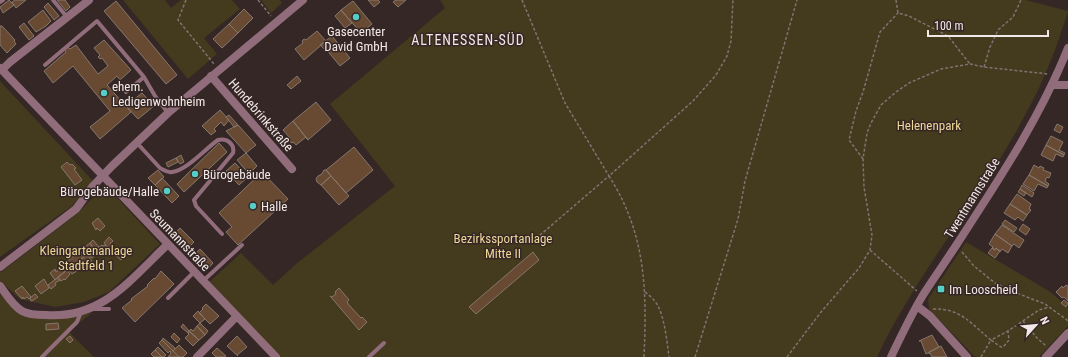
<svg xmlns="http://www.w3.org/2000/svg" width="1068" height="357" font-family="'Roboto Condensed',sans-serif">
<rect width="100%" height="100%" fill="#352725"/>
<path fill="#443a1e" d="M 123,0 L 165,0 L 171,8 L 181,0 L 232,0 L 240,9 L 204,38 L 217,54 L 188,79 Z
M 261,0 L 280,0 L 282,3 L 271,13 Z
M 440,0 L 1026,0 L 1068,11 L 1068,12 C 1061,32 1055,53 1046,72 C 1038,92 1026,113 1016,132 C 972,209 915,277 877,357 L 278,357 L 207,284 L 241,253 L 273,285 L 296,264 L 395,186 L 330,104 L 445,8 Z
M 0,81 L 93,181 L 72,206 L 0,257 Z
M 105,185 L 160,244 L 109,292 L 84,302 L 55,307 L 20,299 L 0,281 L 0,273 L 78,213 Z
M 966,242 L 1049,291 L 1068,307 L 1068,326 L 1039,357 L 975,357 L 929,309 L 928,299 Z
M 0,294 L 16,311 L 77,315 L 92,313 L 68,331 L 94,357 L 0,357 Z"/>
<path fill="#684a33" stroke="#85776e" d="M 9,0 L 14,5 L 3,13 L 0,7 Z
M 15,0 L 26,0 L 16,8 L 12,2 Z
M 57,0 L 65,0 L 70,7 L 66,11 Z
M 368,0 L 378,0 L 380,2 L 374,7 Z
M 396,0 L 406,0 L 398,7 L 393,2 Z
M 116,1 L 177,75 L 166,84 L 104,11 Z
M 353,1 L 372,24 L 361,33 L 341,10 Z
M 48,3 L 59,16 L 54,20 L 44,7 Z
M 244,9 L 253,18 L 238,33 L 229,24 Z
M 43,10 L 51,21 L 46,26 L 36,32 L 28,22 Z
M 341,10 L 352,23 L 345,28 L 335,16 Z
M 24,23 L 34,36 L 29,40 L 19,27 Z
M 229,24 L 238,33 L 222,48 L 213,39 Z
M 0,26 L 2,26 L 15,40 L 14,41 L 16,44 L 7,53 L 0,45 Z
M 317,31 L 326,41 L 304,60 L 295,49 L 303,43 L 302,41 L 304,39 L 306,40 Z
M 332,36 L 350,58 L 340,66 L 325,48 L 324,49 L 320,45 Z
M 104,40 L 131,70 L 120,80 L 117,76 L 107,85 L 131,112 L 100,139 L 90,127 L 110,111 L 73,66 L 53,83 L 44,71 L 66,52 L 64,50 L 68,47 L 70,49 L 76,45 L 98,74 L 108,66 L 102,58 L 100,59 L 98,57 L 100,55 L 94,48 Z
M 297,76 L 301,81 L 291,89 L 287,85 Z
M 142,93 L 154,106 L 138,119 L 126,106 Z
M 316,102 L 331,120 L 308,140 L 293,121 Z
M 220,110 L 229,120 L 224,126 L 221,122 L 214,129 L 216,131 L 211,135 L 202,126 Z
M 229,115 L 238,125 L 234,127 L 226,117 Z
M 293,121 L 308,140 L 306,137 L 296,145 L 293,142 L 292,143 L 288,140 L 290,138 L 283,130 Z
M 1057,124 L 1063,127 L 1060,133 L 1054,130 Z
M 238,125 L 256,145 L 246,153 L 226,131 Z
M 1051,136 L 1063,142 L 1059,150 L 1065,153 L 1064,155 L 1046,145 Z
M 219,143 L 227,152 L 184,192 L 177,184 Z
M 1046,145 L 1064,155 L 1063,157 L 1056,154 L 1053,161 L 1041,155 Z
M 354,147 L 373,170 L 346,193 L 326,170 Z
M 246,153 L 257,166 L 249,174 L 237,160 Z
M 181,155 L 184,162 L 180,164 L 176,158 Z
M 176,158 L 178,162 L 168,167 L 166,163 Z
M 67,162 L 70,165 L 72,164 L 76,168 L 74,169 L 82,180 L 75,185 L 61,167 Z
M 235,163 L 248,177 L 239,185 L 226,171 Z
M 1034,165 L 1039,168 L 1040,166 L 1044,168 L 1043,170 L 1051,173 L 1049,178 L 1047,177 L 1045,181 L 1049,184 L 1048,186 L 1029,175 Z
M 158,170 L 164,177 L 155,185 L 148,178 Z
M 324,170 L 326,170 L 331,176 L 321,185 L 317,182 L 316,179 L 318,176 L 322,174 Z
M 262,172 L 288,199 L 238,245 L 226,232 L 232,227 L 219,213 Z
M 1029,175 L 1048,186 L 1047,188 L 1038,184 L 1034,191 L 1023,184 Z
M 331,176 L 349,196 L 339,205 L 321,185 Z
M 162,178 L 179,196 L 172,203 L 155,185 Z
M 1022,185 L 1034,193 L 1032,197 L 1020,189 Z
M 1020,189 L 1026,193 L 1024,196 L 1018,192 Z
M 1017,194 L 1031,204 L 1029,209 L 1031,210 L 1027,215 L 1010,204 Z
M 1010,204 L 1027,215 L 1023,221 L 1018,217 L 1015,220 L 1004,213 Z
M 98,218 L 105,226 L 100,231 L 97,228 L 96,230 L 92,223 Z
M 1005,220 L 1017,228 L 1014,232 L 1002,224 Z
M 1023,224 L 1030,229 L 1026,235 L 1019,230 Z
M 1002,225 L 1024,240 L 1019,248 L 1014,244 L 1012,246 L 995,234 Z
M 180,228 L 194,242 L 186,250 L 172,236 Z
M 995,234 L 1012,246 L 1008,253 L 1002,249 L 1000,252 L 996,248 L 995,250 L 992,248 L 993,247 L 989,244 Z
M 109,237 L 113,241 L 110,244 L 114,248 L 111,251 L 104,243 Z
M 93,240 L 99,247 L 95,250 L 90,243 Z
M 90,243 L 94,249 L 90,253 L 85,247 Z
M 102,245 L 103,246 L 105,245 L 108,249 L 104,253 L 102,251 L 98,254 L 95,250 Z
M 992,248 L 995,250 L 996,248 L 1000,251 L 995,258 L 988,253 Z
M 200,249 L 213,263 L 206,271 L 192,257 Z
M 93,250 L 96,254 L 92,258 L 87,255 Z
M 80,251 L 85,256 L 68,269 L 64,264 Z
M 118,252 L 124,257 L 121,260 L 115,255 Z
M 533,252 L 539,260 L 476,314 L 469,307 Z
M 87,255 L 92,261 L 86,265 L 81,259 Z
M 76,264 L 80,269 L 72,274 L 68,269 Z
M 61,266 L 63,266 L 67,270 L 55,280 L 50,273 L 55,269 L 56,272 Z
M 67,270 L 70,274 L 65,280 L 64,279 L 61,281 L 58,277 Z
M 161,271 L 174,284 L 135,322 L 122,308 L 132,300 L 131,299 L 148,286 L 147,285 L 154,278 L 155,279 Z
M 57,278 L 60,280 L 55,283 L 56,285 L 51,289 L 48,285 Z
M 44,279 L 49,288 L 41,294 L 35,286 Z
M 1066,285 L 1068,286 L 1068,301 L 1064,297 L 1062,298 L 1056,292 L 1062,286 L 1063,288 Z
M 22,286 L 31,297 L 29,299 L 27,297 L 24,299 L 23,297 L 22,299 L 15,291 Z
M 339,288 L 349,300 L 347,302 L 349,305 L 361,318 L 362,317 L 367,322 L 359,330 L 330,296 L 332,297 L 336,294 L 335,292 Z
M 35,294 L 38,297 L 32,301 L 31,301 L 30,298 Z
M 1064,300 L 1068,303 L 1066,307 L 1061,303 Z
M 206,304 L 219,316 L 210,324 L 199,313 L 203,309 L 202,308 Z
M 198,311 L 205,319 L 200,323 L 193,316 Z
M 58,323 L 59,329 L 46,330 L 46,324 Z
M 200,323 L 208,331 L 205,335 L 197,326 Z
M 183,324 L 189,331 L 188,333 L 181,327 Z
M 197,326 L 205,335 L 199,340 L 189,331 L 191,329 L 193,331 Z
M 189,331 L 199,340 L 193,346 L 185,338 L 189,334 L 188,333 Z
M 174,333 L 180,339 L 177,343 L 171,337 Z
M 932,335 L 939,347 L 926,354 L 921,341 L 919,341 Z
M 70,336 L 73,340 L 70,343 L 66,339 Z
M 237,336 L 247,347 L 237,355 L 238,356 L 227,346 Z
M 163,338 L 174,347 L 175,349 L 173,351 L 162,340 Z
M 162,340 L 179,357 L 168,357 L 171,353 L 170,351 L 168,353 L 159,343 Z
M 179,345 L 187,353 L 183,357 L 179,357 L 173,351 Z
M 941,346 L 947,357 L 932,357 L 930,353 L 929,354 L 929,352 Z
M 158,347 L 166,355 L 164,357 L 162,357 L 155,350 Z
M 217,348 L 226,356 L 224,357 L 216,357 L 212,353 Z
M 155,350 L 162,357 L 154,357 L 151,354 Z"/>
<g fill="none" stroke-linecap="round" stroke-linejoin="round">
<path stroke="#807372" stroke-width="1.5" stroke-dasharray="3 2" stroke-linecap="butt" d="M 186,0 L 178,20 L 214,64
M 258,0 L 271,16
M 522,0 L 565,103 L 609,176 L 532,242
M 896,0 L 898,13 L 909,16 L 948,36 L 970,64
M 984,67 L 990,47 L 998,30 L 1013,17 L 1021,0
M 863,159 L 849,140 L 856,111 L 863,92 L 880,32 L 898,13
M 870,250 L 917,291
M 962,252 L 974,266 L 995,283 L 1014,292 L 1045,304 L 1067,320 L 1068,323
M 645,292 C 650,296 655,300 658,306 C 665,320 667,342 669,357
M 933,309 C 961,308 971,324 991,340 L 1008,331 L 1039,310 L 1049,307
M 1023,321 L 1037,338 L 1046,346
M 644,357 C 647,290 646,234 609,176 L 693,101 L 716,75 L 727,56 L 731,41 L 733,0
M 695,357 L 738,219 L 745,181 L 797,0
M 787,357 L 821,312 L 859,268 L 870,250 L 872,235 L 864,187 L 863,159 L 867,133 L 871,123 L 881,105 L 896,92 L 909,83 L 941,69 L 970,64 L 984,67 L 1048,74
M 981,357 L 991,340 L 1001,347 L 1003,347 L 1009,340 L 1008,331"/>
<path stroke="#916d7c" stroke-width="4" d="M 53,0 L 67,17
M 0,2 L 3,0
M 45,65 L 97,21 L 144,77
M 126,92 L 144,77 L 155,96 L 168,113
M 137,143 L 160,168 C 164,170 167,173 172,172 C 187,170 205,149 218,140 C 227,138 235,144 233,153 L 194,200 L 196,206 L 222,234
M 203,281 L 242,245
M 168,298 L 194,272
M 93,309 L 109,309
M 42,357 L 77,322 L 81,312
M 369,357 L 384,343"/>
<path stroke="#916d7c" stroke-width="8" d="M 0,68 L 276,357
M 2,70 L 10,62 L 89,0
M 211,76 L 292,169
M 1052,85 L 1068,85
M 0,286 C 6,294 13,306 22,311 C 29,315 38,315 46,315 C 102,319 130,280 168,244
M 917,306 L 930,316 L 967,357
M 197,357 L 237,316
M 1046,357 L 1068,333"/>
<path stroke="#916d7c" stroke-width="8" d="M 0,267 L 76,209 L 93,186 L 112,166 L 168,113 L 303,0
M 891,357 C 901,336 911,315 923,295 C 934,278 946,261 957,244 C 998,181 1040,118 1068,48"/>
</g>
<g fill="#55cec6" stroke="#352725" stroke-width="1.5">
<circle cx="356" cy="17" r="4"/>
<circle cx="104" cy="93" r="4"/>
<circle cx="195" cy="174" r="4"/>
<circle cx="167" cy="191" r="4"/>
<circle cx="253" cy="206" r="4"/>
<rect x="937" y="285" width="8" height="8" rx="2"/>
</g>
<g text-anchor="middle" dominant-baseline="central" stroke-width="3" stroke-linejoin="round" paint-order="stroke">
<g font-size="13" fill="#f2e8e7" stroke="#352725" text-anchor="start">
<text x="356" y="31" text-anchor="middle">Gasecenter<tspan x="356" dy="15">David GmbH</tspan></text>
<text x="112" y="86">ehem.<tspan x="112" dy="15">Ledigenwohnheim</tspan></text>
<text x="203" y="174">Bürogebäude</text>
<text x="159" y="191" text-anchor="end">Bürogebäude/Halle</text>
<text x="261" y="206">Halle</text>
<text x="949" y="289">Im Looscheid</text>
</g>
<g font-size="13" fill="#f2e8e7" stroke="#352725">
<text transform="translate(261 115) rotate(49)">Hundebrinkstraße</text>
<text transform="translate(972 198) rotate(-58)">Twentmannstraße</text>
<text transform="translate(180 240) rotate(46)">Seumannstraße</text>
</g>
<g font-size="13" fill="#edd697" stroke="#352725">
<text x="929" y="125">Helenenpark</text>
<text x="503" y="238">Bezirkssportanlage<tspan x="503" dy="15">Mitte II</tspan></text>
<text x="86" y="250">Kleingartenanlage<tspan x="86" dy="15">Stadtfeld 1</tspan></text>
</g>
<g font-size="14" letter-spacing="1" fill="#f2e8e7" stroke="#352725">
<text x="468" y="40">ALTENESSEN-SÜD</text>
</g>
</g>
<g transform="translate(1036 325) rotate(63)" stroke="#352725" stroke-width="3" paint-order="stroke">
<path d="M0-3L7 15L0 10L-7 15Z" fill="#f2e8e7"/>
<text y="-6" font-size="11" font-weight="bold" text-anchor="middle" fill="#f2e8e7">N</text>
</g>
<path d="M928 30v6h120v-6" fill="none" stroke="#f2e8e7" stroke-width="2"/>
<text x="934" y="30" font-size="12" fill="#f2e8e7" stroke="#352725" stroke-width="3" paint-order="stroke">100 m</text>
</svg>
